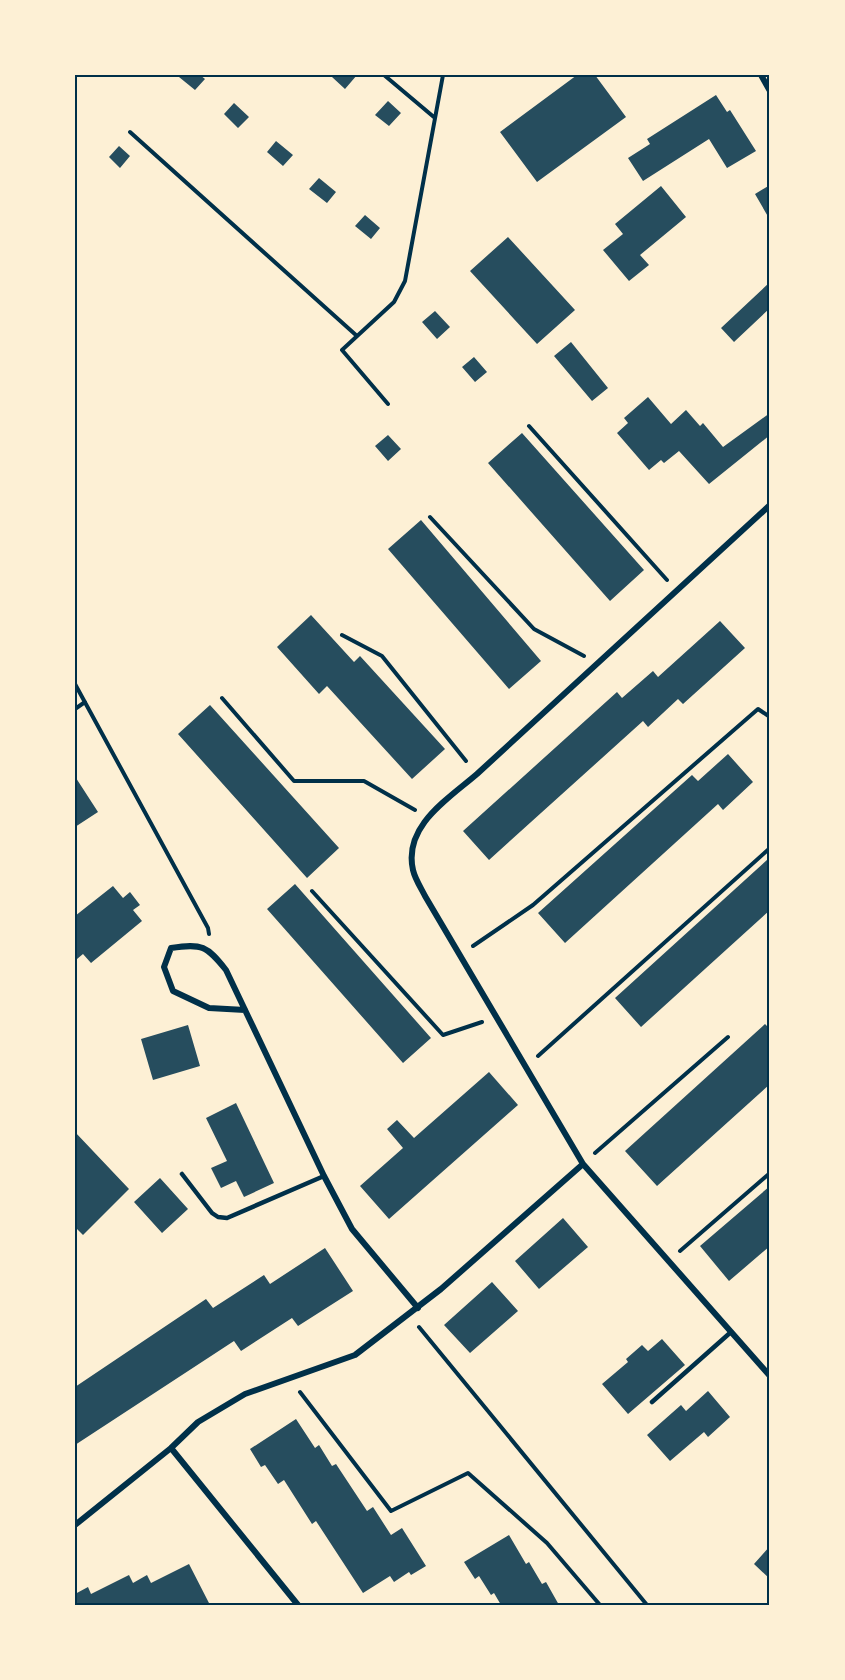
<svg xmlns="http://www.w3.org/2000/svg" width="845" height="1680" font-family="Overpass,sans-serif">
<rect width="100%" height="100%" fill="#fdf0d5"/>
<path fill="#264d5e" d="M 180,75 L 200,75 L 205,79 L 195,90 L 179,77 Z
M 334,75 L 357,75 L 345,89 L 332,77 Z
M 577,75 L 595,75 L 626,117 L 537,182 L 500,132 Z
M 716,95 L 727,112 L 730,110 L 756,151 L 727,168 L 709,139 L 643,181 L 628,158 L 650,144 L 647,139 Z
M 388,101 L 401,113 L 389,126 L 375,115 Z
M 234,103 L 249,117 L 238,128 L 224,114 Z
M 276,141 L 293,155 L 283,166 L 267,152 Z
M 119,146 L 130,156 L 120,168 L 109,157 Z
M 319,178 L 336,192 L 327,203 L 309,189 Z
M 770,185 L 770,220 L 755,194 Z
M 661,186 L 686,217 L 640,255 L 649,265 L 629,281 L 603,250 L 623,234 L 615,224 Z
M 365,215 L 380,228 L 371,239 L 355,226 Z
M 508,237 L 575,310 L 537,344 L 470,271 Z
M 770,282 L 770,308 L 734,342 L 721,328 Z
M 435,311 L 450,327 L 437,339 L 422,322 Z
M 571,342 L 608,388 L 592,401 L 554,356 Z
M 474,357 L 487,372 L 475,382 L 462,367 Z
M 648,397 L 671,424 L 686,410 L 700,426 L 703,423 L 723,447 L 770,413 L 770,435 L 709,484 L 679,451 L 664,463 L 661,460 L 649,470 L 617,433 L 628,423 L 624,418 Z
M 522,433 L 644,570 L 610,601 L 488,463 Z
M 388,435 L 401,449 L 388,461 L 375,446 Z
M 421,520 L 541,661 L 509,689 L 388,549 Z
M 311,615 L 354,662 L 360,656 L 445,749 L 412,779 L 327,686 L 319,694 L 277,647 Z
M 720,621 L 745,648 L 683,704 L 678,699 L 648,727 L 643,721 L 489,860 L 463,831 L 617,692 L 622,698 L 653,671 L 658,677 Z
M 210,705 L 339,848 L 307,878 L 178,734 Z
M 728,754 L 753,782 L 723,810 L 718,804 L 565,943 L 538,913 L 692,775 L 698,781 Z
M 76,778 L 98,812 L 75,827 L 75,779 Z
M 768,859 L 770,862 L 770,910 L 641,1027 L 615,998 Z
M 295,884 L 431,1038 L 403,1063 L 267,909 Z
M 113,886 L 123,898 L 130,892 L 140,905 L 133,910 L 142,921 L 91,963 L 83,954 L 77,959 L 75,956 L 75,916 Z
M 765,1024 L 770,1029 L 770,1084 L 657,1186 L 625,1151 Z
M 188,1025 L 200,1066 L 153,1080 L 141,1039 Z
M 489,1072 L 518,1105 L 389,1219 L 360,1186 L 403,1148 L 387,1129 L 397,1120 L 414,1138 Z
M 236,1103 L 274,1183 L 244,1197 L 236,1181 L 221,1188 L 211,1168 L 227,1161 L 206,1118 Z
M 75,1132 L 129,1189 L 83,1235 L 75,1227 Z
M 160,1178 L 188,1209 L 162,1233 L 134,1202 Z
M 770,1186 L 770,1246 L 729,1281 L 700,1246 Z
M 563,1218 L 588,1247 L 539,1289 L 515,1261 Z
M 325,1248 L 353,1291 L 298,1326 L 292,1318 L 241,1351 L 234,1341 L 75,1445 L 75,1387 L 206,1299 L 213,1308 L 264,1275 L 270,1284 Z
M 492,1282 L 518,1311 L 470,1353 L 444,1325 Z
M 662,1339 L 685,1365 L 628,1414 L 602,1384 L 628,1362 L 626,1359 L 642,1345 L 648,1351 Z
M 708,1391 L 730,1417 L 708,1437 L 704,1432 L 670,1461 L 647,1435 L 681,1405 L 686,1411 Z
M 296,1419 L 315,1448 L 319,1445 L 332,1466 L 336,1464 L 367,1511 L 373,1507 L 391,1535 L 402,1528 L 426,1566 L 411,1575 L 409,1572 L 394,1582 L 390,1576 L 363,1593 L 316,1521 L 312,1524 L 284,1480 L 278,1484 L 265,1465 L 261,1467 L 250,1449 Z
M 509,1535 L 526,1564 L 529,1562 L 542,1584 L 546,1582 L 559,1605 L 501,1605 L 494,1593 L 491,1595 L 479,1576 L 475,1579 L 464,1562 Z
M 770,1546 L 770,1579 L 754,1564 Z
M 189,1564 L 210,1605 L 75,1605 L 75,1594 L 88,1587 L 91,1594 L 129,1575 L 133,1583 L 147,1575 L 151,1583 Z"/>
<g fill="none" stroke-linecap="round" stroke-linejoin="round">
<path stroke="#003049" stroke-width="4" d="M 384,75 L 435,118
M 130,132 L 357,336
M 388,404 L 342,350 L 394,302 L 405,281 L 443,75
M 529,426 L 667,580
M 430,517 L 534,629 L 584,656
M 342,635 L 382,656 L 466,761
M 75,684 L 208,928 L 209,934
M 222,698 L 294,781 L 364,781 L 415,810
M 75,709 L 85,702
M 312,891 L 443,1035 L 482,1022
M 473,946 L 533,905 L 758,709 L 770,717
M 538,1056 L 770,848
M 595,1153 L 728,1037
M 680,1251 L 770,1173
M 419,1327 L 647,1605
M 300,1392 L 391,1511 L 468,1473 L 547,1543 L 600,1605
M 770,1515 L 770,1518"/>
<path stroke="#003049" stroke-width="4.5" d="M 182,1174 L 212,1213 L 218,1217 L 227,1218 L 324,1176
M 652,1402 L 731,1332"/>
<path stroke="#003049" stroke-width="6" d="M 761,75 L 770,91
M 770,505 L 477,774 C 448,799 403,826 413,870 C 415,879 421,888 425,896 L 583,1164 L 770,1376
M 245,1010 L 209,1008 L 173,991 L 164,967 L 171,948 C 202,943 207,946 226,970 L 324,1176 L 352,1229 L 418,1308
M 171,1448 L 298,1605
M 75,1525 L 171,1448 L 198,1422 L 245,1394 L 355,1355 L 441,1289 L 583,1164"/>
</g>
<rect width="845" height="1680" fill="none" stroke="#fdf0d5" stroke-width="153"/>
<rect x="76" y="76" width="692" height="1528" fill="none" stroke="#003049" stroke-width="2"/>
</svg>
